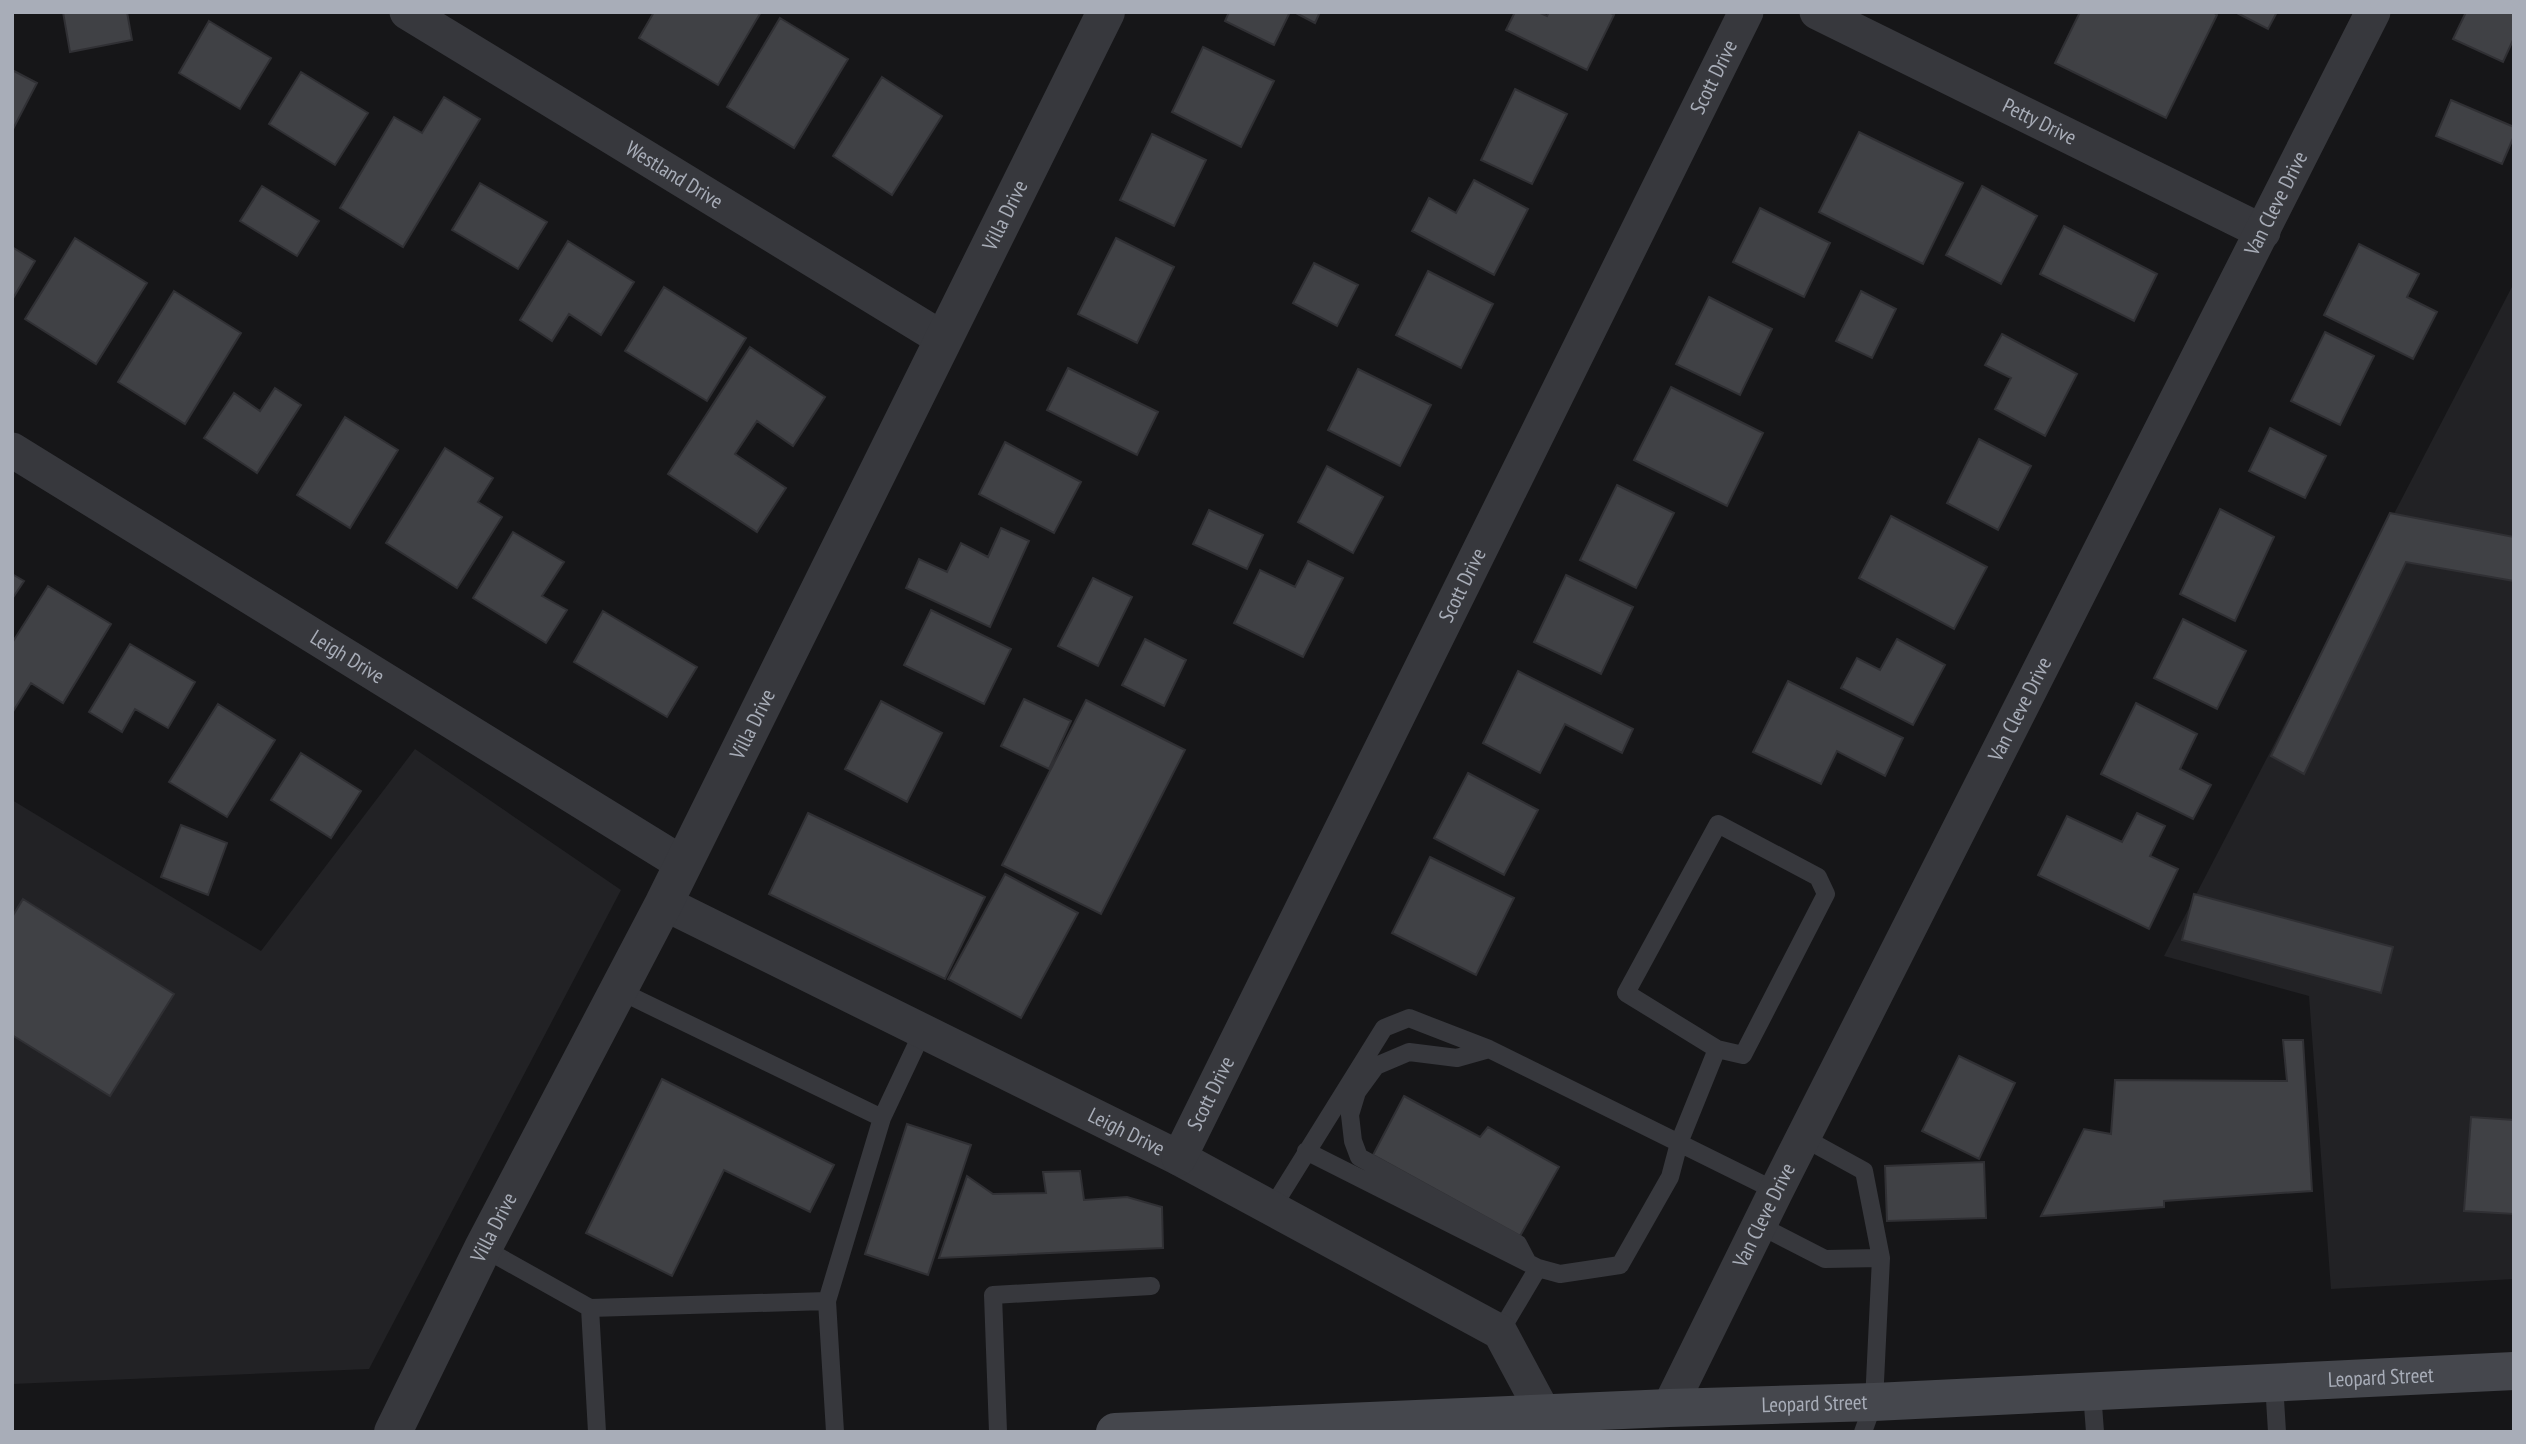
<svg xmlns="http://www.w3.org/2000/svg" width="2526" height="1444" font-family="'PT Sans Narrow',sans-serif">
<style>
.built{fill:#222225}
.building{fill:#404145;stroke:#303034;stroke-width:2}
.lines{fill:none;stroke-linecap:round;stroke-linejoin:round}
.service{stroke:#37383d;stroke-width:18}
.minor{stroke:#37383d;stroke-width:35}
.tertiary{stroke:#37383d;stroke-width:38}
.secondary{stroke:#45474d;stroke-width:38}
.labels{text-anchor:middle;stroke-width:6;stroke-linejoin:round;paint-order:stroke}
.street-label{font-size:21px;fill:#a8adb8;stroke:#111113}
</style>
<rect width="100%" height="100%" fill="#161618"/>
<!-- built -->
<path class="built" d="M2514,283V1279L2331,1289L2309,996L2164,956Z
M415,749L621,890L369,1369L12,1384V800L261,951Z"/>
<!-- building -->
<path class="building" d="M63,12H127L132,40L70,52Z
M654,12H761L718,85L639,38Z
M1229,12H1290L1274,45L1225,21Z
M1294,12H1320L1315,23Z
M1515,12H1538L1547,16L1549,12H1609L1614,15L1587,70L1506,30Z
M2080,12H2213L2217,15L2166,118L2055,63Z
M2235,12H2277L2268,29Z
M2466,12H2514V38L2503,62L2453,39Z
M780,18L848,59L794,148L727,107Z
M209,21L271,58L240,109L179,73Z
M1203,47L1274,81L1241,147L1172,112Z
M12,70L37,83L12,131Z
M301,72L368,113L335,165L269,124Z
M882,77L942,116L892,195L833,156Z
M1515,89L1567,114L1532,184L1481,160Z
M444,97L480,119L403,247L340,208L394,117L422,133Z
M2451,100L2514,127V136L2502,164L2436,136Z
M1859,132L1963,183L1923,264L1819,212Z
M1152,134L1206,160L1174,226L1120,200Z
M1474,180L1528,209L1494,275L1412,231L1429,198L1456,213Z
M480,183L547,222L518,269L452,230Z
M262,186L319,221L297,256L240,221Z
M1982,186L2037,216L2001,284L1946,255Z
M1760,208L1830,243L1804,297L1733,262Z
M2064,226L2157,274L2134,321L2040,274Z
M75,238L147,283L96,364L25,319Z
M1116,238L1174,267L1137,343L1078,314Z
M568,241L634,282L601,335L569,314L552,341L520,320Z
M2359,244L2419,274L2407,297L2437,312L2413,359L2324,315Z
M12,247L35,261L12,300Z
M1314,263L1358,285L1337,326L1293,303Z
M1428,271L1493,304L1461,368L1396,335Z
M664,287L746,338L707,401L625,351Z
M174,291L241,333L185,424L118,382Z
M1861,291L1896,309L1872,358L1836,341Z
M1709,297L1772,329L1740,395L1676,364Z
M2325,332L2374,356L2340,425L2291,401Z
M2002,334L2077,374L2045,436L1995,409L2011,378L1985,365Z
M750,347L825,397L793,446L757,421L735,454L786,488L757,532L668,474Z
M1068,368L1158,412L1137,455L1047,410Z
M1358,369L1431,405L1400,466L1328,430Z
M1671,387L1763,433L1727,506L1634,460Z
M275,388L301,405L257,473L204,438L234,393L260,411Z
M345,417L398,450L350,528L297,495Z
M2270,428L2326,456L2305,498L2249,471Z
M1979,439L2031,466L1998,530L1947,503Z
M1005,442L1081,482L1054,533L979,494Z
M445,448L493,478L478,502L502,517L457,588L386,543Z
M1327,466L1383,497L1353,553L1298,522Z
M1617,485L1674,513L1636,588L1580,560Z
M2220,509L2274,537L2235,621L2180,594Z
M1209,510L1263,535L1247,569L1193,544Z
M2390,513L2514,537V581L2406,562L2304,774L2271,756Z
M1891,516L1987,567L1954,629L1859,578Z
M1001,528L1029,541L990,627L906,588L919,559L947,572L961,543L988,557Z
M513,532L564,562L542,596L567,610L546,643L473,598Z
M1308,561L1343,578L1303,657L1234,623L1260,570L1295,587Z
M12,574L24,581L12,599Z
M1566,575L1633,607L1601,674L1534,642Z
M1093,578L1132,597L1098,666L1058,646Z
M48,586L111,624L63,703L31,683L12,713V643Z
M931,610L1011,649L984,704L904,665Z
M603,611L697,667L667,717L574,662Z
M2183,619L2246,651L2217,709L2154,678Z
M1145,639L1186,660L1164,706L1122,685Z
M1897,639L1945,665L1913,725L1841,688L1857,658L1880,670Z
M130,644L195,682L168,728L135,709L122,732L89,712Z
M1518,671L1633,729L1622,753L1565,724L1540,773L1483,743Z
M1788,681L1903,738L1885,776L1837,751L1821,784L1753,752Z
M1024,699L1071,721L1049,769L1001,746Z
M1086,700L1185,750L1101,914L1002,865Z
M881,701L942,733L907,802L845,769Z
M2136,703L2197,734L2180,769L2211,785L2193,819L2101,774Z
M218,704L275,740L227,817L169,782Z
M301,753L361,791L331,838L271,800Z
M1468,773L1538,810L1504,875L1434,838Z
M808,813L985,897L945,979L769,894Z
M2137,813L2165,826L2150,856L2178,869L2149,929L2038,875L2067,816L2122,842Z
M181,825L227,843L208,895L161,877Z
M1430,857L1514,898L1476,975L1392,933Z
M1005,874L1078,913L1021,1018L948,979Z
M2194,894L2393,947L2381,993L2182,940Z
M23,899L174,994L110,1096L12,1035V917Z
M2283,1040H2303L2312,1191L2164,1201V1207L2041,1216L2084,1129L2111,1134L2115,1080L2287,1081Z
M1959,1056L2015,1083L1979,1159L1922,1131Z
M662,1079L834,1165L810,1212L724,1170L672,1276L586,1233Z
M1404,1096L1480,1137L1488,1127L1559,1167L1520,1236L1373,1155Z
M2471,1117L2514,1120V1214L2464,1211Z
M907,1124L971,1145L928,1275L865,1254Z
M1984,1162L1986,1218L1887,1221L1885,1166Z
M1080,1171L1084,1200L1127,1197L1162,1207L1163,1248L939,1258L967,1176L993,1194L1046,1193L1043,1172Z"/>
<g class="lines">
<!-- service -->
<path class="service" d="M618,990L882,1118
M1489,1049L1457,1058L1409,1052L1376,1066L1357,1092L1350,1115L1353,1141L1359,1157L1518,1244L1528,1263
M1804,1138L1864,1171L1881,1258
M1306,1151L1538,1268L1560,1274L1620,1265L1670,1177L1679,1143L1717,1049L1743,1055L1826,894L1818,877L1718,824L1626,993L1717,1049
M1272,1208L1384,1028L1409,1018L1489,1049L1776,1191
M1759,1225L1825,1259L1881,1258L1874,1402L1863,1432
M483,1248L590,1308
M827,1301L882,1118L923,1031
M1500,1332L1538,1268
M2274,1383L2277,1432
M2092,1392L2095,1432
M597,1432L590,1308L827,1301L835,1432
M998,1432L993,1295L1151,1286"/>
<!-- minor -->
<g class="minor">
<path id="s1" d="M407,12L943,339"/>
<path id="s2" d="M1817,12L2263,232"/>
<path id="s3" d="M12,450L683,864"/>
<path id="s4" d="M664,903L1179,1158L1500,1332L1544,1414"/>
<path id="s5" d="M1179,1158L1746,12"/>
<path id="s6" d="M1669,1408L1776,1191L2373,12"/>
</g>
<!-- tertiary -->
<path class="tertiary" id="s7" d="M393,1432L483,1248L664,903L1106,12"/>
<!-- secondary -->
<path class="secondary" id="s8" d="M1115,1432L1669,1408L1874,1402L2514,1371"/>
</g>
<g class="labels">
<!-- street labels -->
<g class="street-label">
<text dy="7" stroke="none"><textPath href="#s5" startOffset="1206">Scott Drive</textPath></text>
<text dy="7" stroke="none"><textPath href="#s2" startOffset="248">Petty Drive</textPath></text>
<text dy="7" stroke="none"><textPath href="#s1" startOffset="313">Westland Drive</textPath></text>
<text dy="7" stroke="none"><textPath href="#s6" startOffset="1349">Van Cleve Drive</textPath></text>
<text dy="7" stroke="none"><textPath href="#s7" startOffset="1362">Villa Drive</textPath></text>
<text dy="7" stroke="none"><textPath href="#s5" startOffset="639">Scott Drive</textPath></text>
<text dy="7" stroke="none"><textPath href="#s3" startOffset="394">Leigh Drive</textPath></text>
<text dy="7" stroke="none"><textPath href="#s6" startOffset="782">Van Cleve Drive</textPath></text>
<text dy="7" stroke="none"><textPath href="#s7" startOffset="794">Villa Drive</textPath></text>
<text dy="7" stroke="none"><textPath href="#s5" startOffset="72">Scott Drive</textPath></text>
<text dy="7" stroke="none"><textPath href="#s4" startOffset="516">Leigh Drive</textPath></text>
<text dy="7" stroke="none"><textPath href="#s6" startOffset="215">Van Cleve Drive</textPath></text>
<text dy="7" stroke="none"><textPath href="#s7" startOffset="228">Villa Drive</textPath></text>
<text dy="7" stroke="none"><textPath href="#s8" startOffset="1267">Leopard Street</textPath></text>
<text dy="7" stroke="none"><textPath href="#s8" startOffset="700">Leopard Street</textPath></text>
</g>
</g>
<!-- border -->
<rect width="2526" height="1444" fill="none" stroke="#a8adb8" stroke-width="28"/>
</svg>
